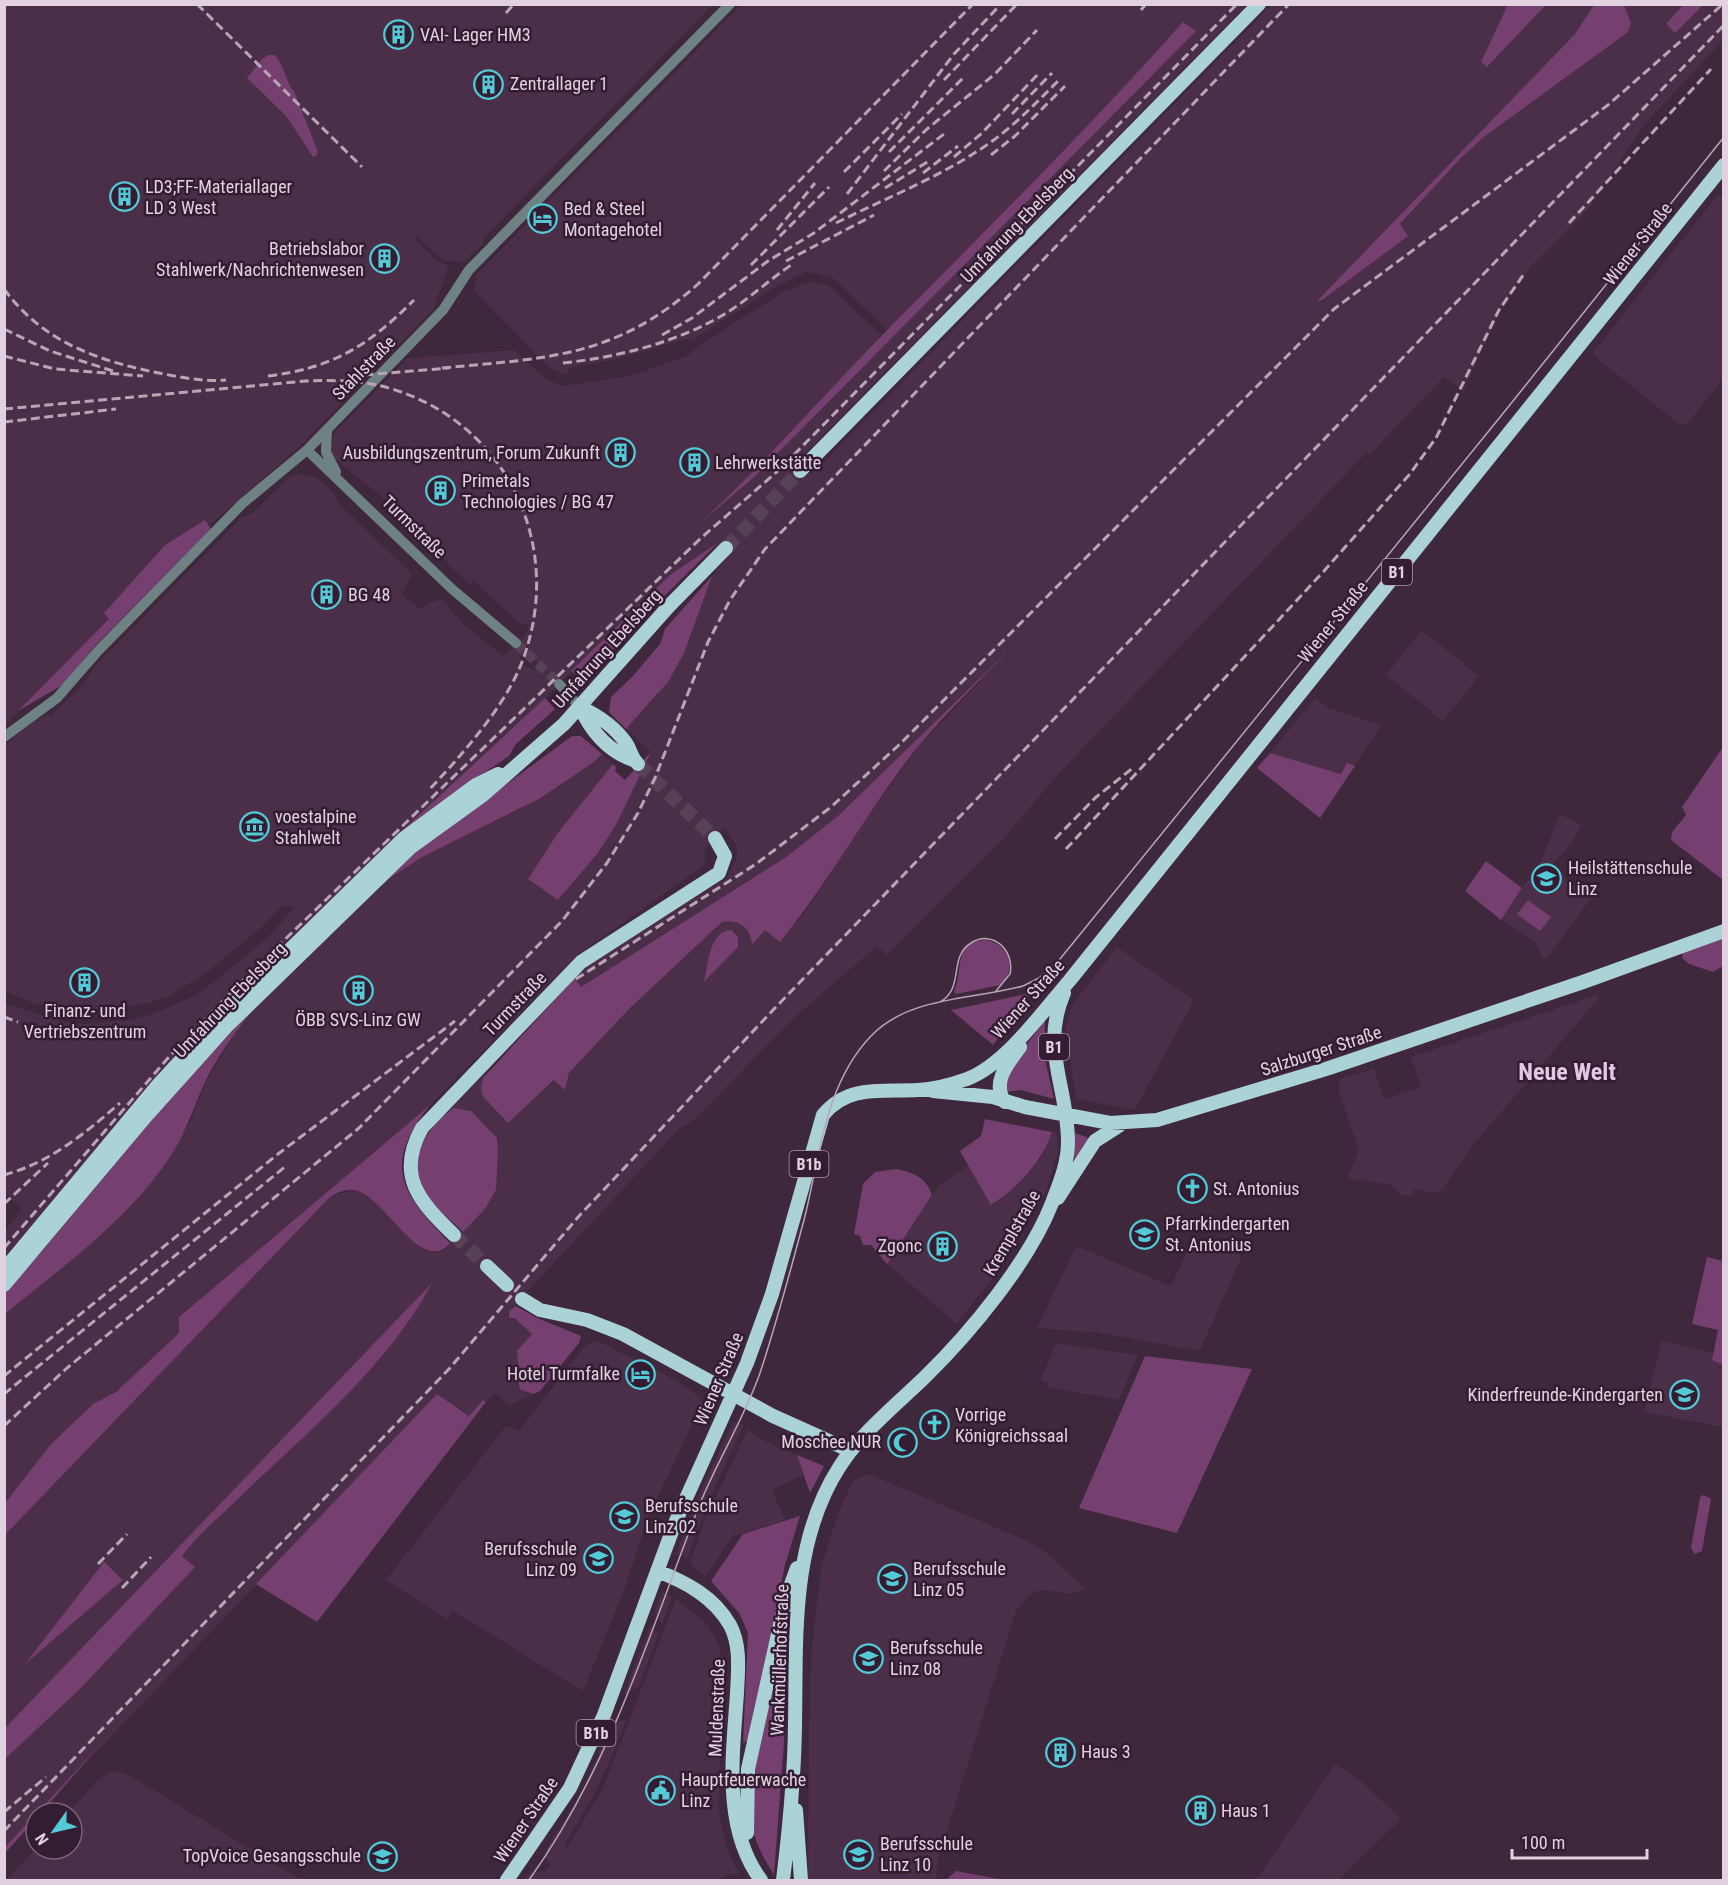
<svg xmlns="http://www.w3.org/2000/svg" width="1728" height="1885" font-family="'Roboto Condensed',sans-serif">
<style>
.built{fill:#4b2e48;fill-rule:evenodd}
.green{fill:#753f70}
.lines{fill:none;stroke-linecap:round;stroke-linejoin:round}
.minor-tunnel{stroke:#574154;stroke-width:10;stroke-dasharray:10 5;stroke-linecap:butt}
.major-tunnel{stroke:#574154;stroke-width:14;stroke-dasharray:14 7;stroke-linecap:butt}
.minor{stroke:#6f8283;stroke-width:10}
.major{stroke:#abd3d7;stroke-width:14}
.tram{stroke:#b8a6b5;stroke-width:1.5}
.rail{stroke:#b8a6b5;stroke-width:3;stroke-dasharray:9 4.5;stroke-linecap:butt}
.labels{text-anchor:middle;stroke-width:5;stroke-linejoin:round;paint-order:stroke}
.shield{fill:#341d32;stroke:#ae9cab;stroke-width:1.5}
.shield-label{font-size:16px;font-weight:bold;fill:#e2d2df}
.poi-label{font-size:18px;fill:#e2d2df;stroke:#341d32;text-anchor:start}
.street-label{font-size:18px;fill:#e2d2df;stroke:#341d32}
.district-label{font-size:24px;font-weight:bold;fill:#e6c7e2;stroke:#341d32}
</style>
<rect width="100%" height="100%" fill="#3f273c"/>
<!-- built -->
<path class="built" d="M4,5H713L484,238L483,244L464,262L444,261L416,236L415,239L437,260L449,266L433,310L302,444L173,558L5,725Z
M741,5H1247L794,465L806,476L820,466L1271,5H1508L1481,62L1487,67L1546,5H1594L1575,34L1318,300L1408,236L1400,225L1460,159L1485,136L1627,32L1631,23L1624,5H1683L1666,24L1675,33L1703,5H1723V40L1645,124L1589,208L1532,265L1502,307L1463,391L1444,377L1369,455L1366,453L1060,772L1004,838L887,955L877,946L796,1016L693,1121L680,1128L509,1311L508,1314L532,1334L517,1351V1367L519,1386L527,1393L534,1394L509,1405L495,1393L486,1402L483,1400L469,1416L460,1408L305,1534L5,1847V1759L79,1690L194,1567L182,1556L197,1536L288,1452L381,1358L430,1286L5,1728V1535L331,1196L352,1190L361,1192L379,1205L414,1242L425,1250L436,1253L445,1249L485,1209L496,1190L498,1152L497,1138L470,1111L454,1108L435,1124L489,1070L481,1088L483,1097L508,1123L555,1080L565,1090L569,1073L629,1009L722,922L730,920L743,925L752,938L765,930L780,942L811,904L860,827L917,748L990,671L838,816L786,857L581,987L575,978L600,956L726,879L737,858V847L725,827L705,849L706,861L699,869L576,956L430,1105L180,1316L179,1333L116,1392L93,1404L51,1444L5,1503V1314L110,1227L129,1208L190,1123L205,1083L237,1030L254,1009L378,886L422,857L520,809L557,787L602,754L613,764L557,834L528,879L558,900L598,853L617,822L651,752L626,729L656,697L676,667L712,576L731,553L719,542L670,575L545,698L393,839L5,1262V1231L21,1209L5,1192V1003L58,1021L86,1024L129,1020L153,1014L196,995L219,978L268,937L294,908L283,905L261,928L206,973L169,996L149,1003L104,1012H81L33,1003L5,991V745L23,728L48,714L51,716L82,685L96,665L242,517L254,512L287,479L300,473L317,478L334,493L339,504L412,574L402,595L421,609L433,601L443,600L462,623L503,656L526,634L529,625L520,624L474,581L470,585L449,565L436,547L382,497L333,457L331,445L335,432L408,358L514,350L547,380L563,386L629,376L687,356L697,347L783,292L814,281L829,286L882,336L887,330L832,277L806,272L772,289L691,341L687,339L612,360L569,368L568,374H564L551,369L474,291L476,275ZM521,655L528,657L548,670L540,671L518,665ZM718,936L739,942L738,947L705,981ZM104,1563L123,1580L27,1662V1661Z
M1718,194L1724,199L1723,379L1688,423L1680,425L1592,354Z
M1422,630L1479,676L1443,721L1386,675Z
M1315,698L1329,708L1381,725L1355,766L1347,763L1342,774L1270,753Z
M1560,814L1581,825L1572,843L1550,868L1592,897L1547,958L1543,959L1535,942L1501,920L1541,861Z
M1117,947L1194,1000L1135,1110L1076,1099L1065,1028L1073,1004Z
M1597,995L1599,998L1473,1145L1442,1190L1435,1193L1414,1189L1412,1196L1401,1195L1391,1185L1347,1178L1359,1151L1338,1089L1340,1079L1374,1069L1384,1099L1421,1087L1411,1057Z
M1052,1132L1057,1133L1058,1152L1046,1192L1000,1268L957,1324L887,1264L940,1184L969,1166L992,1205L1031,1171L1040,1159Z
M1194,1236L1242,1256L1200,1351L1100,1333L1037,1328L1076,1246L1171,1286Z
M596,1340L673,1379L690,1389L703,1402L650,1513L624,1590L583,1691L453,1611L447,1619L386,1580L505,1427L509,1426L519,1431L584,1347Z
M1662,1341L1714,1353L1712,1360L1723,1365V1427L1644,1412Z
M1056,1343L1138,1355L1119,1400L1048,1387L1049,1383L1041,1380Z
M733,1422L744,1425L718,1480L687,1558L676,1554L695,1502Z
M748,1429L764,1441L797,1455L803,1475L772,1490L785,1520L733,1536L705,1577L690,1564L706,1517Z
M869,1474L1028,1541L1047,1553L1085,1589L1070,1594L1045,1590L1033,1592L1016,1611L939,1856L936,1880H809L808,1877L809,1723L811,1658L821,1567L838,1514L853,1481Z
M662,1592L672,1597L662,1625L655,1612Z
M676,1599L707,1624L719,1645L721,1660L719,1812L726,1846L739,1875L729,1874L717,1880H523L527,1875L546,1870L550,1865L545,1857L547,1848L581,1793L611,1727L618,1721L627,1720L598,1787L564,1846L567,1848L603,1788Z
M651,1625L658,1635L639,1687L623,1695Z
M1335,1764L1362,1782L1401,1819L1338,1880H1256Z
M113,1770L129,1775L301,1880H6L36,1849H72V1813H68L99,1779Z"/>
<!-- green -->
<path class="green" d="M1508,4L1546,5L1487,67L1481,62Z
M1594,5H1624L1631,23L1628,32L1485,136L1460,159L1400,224L1408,236L1322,300L1317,301L1575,34Z
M1683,5H1703L1675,33L1666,24Z
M1183,22L1196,31L753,478L700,523C767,461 826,392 890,327C989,227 1089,128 1183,22Z
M268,55H274C286,66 284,80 294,91L318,152L316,156L313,157L287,117L247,78L262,59Z
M205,520L211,529L94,647L64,684L18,711L109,619L104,613L165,545Z
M719,542L636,624L592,674L577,676L571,671L670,575Z
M712,576L684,653L668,682L626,729L609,712L611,697L633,676L660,644L665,629Z
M1007,652C977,684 944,715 916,749C867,811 830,881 780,942L765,930L752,945C751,927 738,919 722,922L629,1009L569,1073L565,1090L554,1080L508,1123L483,1097L481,1088L483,1078L575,978L581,987L786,857L838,816Z
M545,698L555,709L516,744L509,756L448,797L393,839Z
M572,736H581L602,754L594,762L539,799L422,857L378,886L403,860Z
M1723,747V880L1671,840L1672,832L1686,815L1682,807Z
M651,752L617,823L598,853L558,900L528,879L557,834L613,764L616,767L615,771L625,780Z
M1270,753L1341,774L1347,763L1355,766L1320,818L1257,768Z
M1486,861L1522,888L1501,920L1465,891Z
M1528,900L1551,917L1540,931L1517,914Z
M731,930L738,937V947L704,982C708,965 709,931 731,930Z
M1723,936V966L1713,972L1689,964L1682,958L1683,951Z
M987,940C1009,945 1017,969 1001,985L956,994L954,992C964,971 952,940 987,940Z
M1032,992L993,1045L951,1010L1022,995Z
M254,1009C235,1032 218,1056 205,1082C194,1106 187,1130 173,1152C131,1219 64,1265 5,1314L4,1293L43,1250L185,1080Z
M1045,1020L1044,1055L1054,1099L1021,1090L1006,1092C1005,1065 1031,1041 1045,1020Z
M430,1105C381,1166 402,1194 450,1243C421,1278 384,1193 353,1190C346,1189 338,1193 331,1196L5,1535V1503L51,1444L93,1404L116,1392L179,1333V1317Z
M454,1108L471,1111L497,1138L498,1152L496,1190L485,1209L463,1232C451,1220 436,1209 427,1195C404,1163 426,1127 454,1108Z
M985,1119L1052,1132C1041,1164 1019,1186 991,1205L960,1151L981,1136Z
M1075,1133L1089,1138L1074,1162Z
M896,1169C914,1173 926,1177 932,1195L887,1264L871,1245H863L860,1236L854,1234L863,1184L875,1172Z
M1707,1257L1723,1261V1365L1712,1360L1718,1330L1692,1324Z
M432,1283C388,1366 310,1430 243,1494C222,1515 199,1533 182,1556L195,1567L79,1690L5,1759V1728Z
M516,1306L535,1317L581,1336L579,1343L540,1391L534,1394L521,1390L519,1386L517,1351L532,1334L514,1318H509V1311Z
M1145,1356L1252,1369L1177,1533L1079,1508Z
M437,1394L469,1416L483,1400L486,1402L317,1622L256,1584Z
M797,1455L824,1466L810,1493Z
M1703,1495L1711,1499L1702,1551L1695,1554L1691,1548L1700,1497Z
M800,1516L785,1565L749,1740L743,1743L748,1633L739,1613L711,1581L743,1534Z
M104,1562L123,1580L24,1665Z
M788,1602L784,1743L774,1875C756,1846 750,1829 748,1795Z
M100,1745L41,1813H37Z
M36,1814V1819L5,1853V1847Z
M956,1871L1004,1880H946Z"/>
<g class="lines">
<!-- minor-tunnel -->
<path class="minor-tunnel" d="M516,643L559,684"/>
<!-- major-tunnel -->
<path class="major-tunnel" d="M726,548L800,471
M638,764L715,838
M454,1235L487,1266"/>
<!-- minor -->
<path class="minor" d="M327,431L326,452L336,472
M307,450L452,589L516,643
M559,684L580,707
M4,737L57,698L98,651L242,504L307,450L443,310L469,270L730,4"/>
<!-- major -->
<path class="major" d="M800,471L1259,4
M580,707C597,715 615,727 626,743C631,750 631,758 638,764
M580,707C591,731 608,751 633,760
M933,1091L993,1097L1025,1107L1110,1123L1157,1120L1326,1069L1583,982L1724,931
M1005,1102C991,1083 1008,1063 1020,1047
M1058,1198L1095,1141L1120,1125
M454,1235C420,1202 395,1176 422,1128L581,962L719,873L725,856L715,838
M487,1266L507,1285
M4,1270L158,1085L218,1020L403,839L476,785L498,774
M4,1285L147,1115L226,1027L411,847L483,795L564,724L669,606L726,548
M522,1299L540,1310L587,1320L623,1334L773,1416L851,1451
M657,1571C686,1582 714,1597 730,1625C741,1645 738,1671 737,1693C733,1754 722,1828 761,1880
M796,1810L801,1880
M747,1833L748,1769L786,1598L797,1568
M507,1880L570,1788L604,1715L675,1523L747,1363L772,1294L823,1115C848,1084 883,1092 918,1090C933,1089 953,1084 967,1079C1006,1064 1043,1011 1070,980L1724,165
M783,1880C788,1840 792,1799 794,1758C799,1661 784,1552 840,1466C862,1432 896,1405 925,1377C970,1333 1029,1262 1052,1203C1059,1184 1068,1164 1068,1142C1068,1087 1040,1048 1064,993"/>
<!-- tram -->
<path class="tram" d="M940,1002C965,988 948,957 971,943C993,929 1015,951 1010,974L996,991
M529,1880C610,1767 649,1635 699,1506C717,1461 744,1419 760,1373C777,1322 791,1269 805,1216C820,1155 825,1084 871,1036C909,996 973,1000 1023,986L1039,978L1060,959L1505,411L1724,137"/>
<!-- rail -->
<path class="rail" d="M197,4L362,167
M1141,10L1146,4
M506,13L514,4
M944,80L1017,4
M1012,114L1052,73
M889,152L965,76
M991,155L1015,136L1065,86
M954,157L982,133L1040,72
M884,171L927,129L995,74L1037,30
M844,172L902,114
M923,173L958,146
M885,188L929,161
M847,194L954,54L1001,4
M836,223C888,197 943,176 991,142C1016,124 1037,102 1059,80
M1569,223L1711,69
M777,230L815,183
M786,261L874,215
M751,265L829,187
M4,289C41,339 90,358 149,371C174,376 200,382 226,380
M4,329L50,351L113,371
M662,335L692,318L768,261L814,233L944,134
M4,356L55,369L143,376
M563,363C618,357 675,343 723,315C748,300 770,279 794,263
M442,368C547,358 615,358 698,284L973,4
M268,376C333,368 368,346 414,300
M351,376L449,368
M4,409L306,381C335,380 364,380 392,389C511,425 567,553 520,667C502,710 460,757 428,791
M4,422L116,409
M1055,839L1095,798L1134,767
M1066,849L1324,571L1409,475L1436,438L1499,310L1524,274
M576,979L756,864L831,807L900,744L1334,309L1608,105L1723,4
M4,1017L18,1022
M4,1175C51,1162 84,1134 120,1103
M4,1204L48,1163
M4,1248L168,1058L246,977L701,538L780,469L1237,4
M4,1376L278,1154L455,1021
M4,1394L286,1166
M4,1426L67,1368L359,1128L562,921L607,863L638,813L655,778L708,642L730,600L765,549L1289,4
M98,1564L127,1534
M122,1588L151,1557
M4,1812L46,1777
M4,1831L449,1369L579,1216L774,1009L1724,25"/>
</g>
<!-- icons -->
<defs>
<symbol id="building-ring" viewBox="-11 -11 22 22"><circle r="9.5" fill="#341d32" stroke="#52cbd7" stroke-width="1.5"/><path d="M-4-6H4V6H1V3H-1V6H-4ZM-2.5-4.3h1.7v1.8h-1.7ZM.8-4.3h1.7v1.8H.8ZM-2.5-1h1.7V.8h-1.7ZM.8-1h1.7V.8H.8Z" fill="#52cbd7"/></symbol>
<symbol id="hotel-ring" viewBox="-11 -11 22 22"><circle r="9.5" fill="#341d32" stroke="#52cbd7" stroke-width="1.5"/><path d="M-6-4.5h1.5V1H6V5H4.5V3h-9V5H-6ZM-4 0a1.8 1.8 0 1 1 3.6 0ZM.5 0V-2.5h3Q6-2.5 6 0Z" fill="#52cbd7"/></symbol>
<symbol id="museum-ring" viewBox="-11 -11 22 22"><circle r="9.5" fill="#341d32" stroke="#52cbd7" stroke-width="1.5"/><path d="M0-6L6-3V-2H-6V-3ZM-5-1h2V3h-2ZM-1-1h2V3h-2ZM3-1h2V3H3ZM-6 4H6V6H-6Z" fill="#52cbd7"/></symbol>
<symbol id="school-ring" viewBox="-11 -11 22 22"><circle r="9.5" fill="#341d32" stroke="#52cbd7" stroke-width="1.5"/><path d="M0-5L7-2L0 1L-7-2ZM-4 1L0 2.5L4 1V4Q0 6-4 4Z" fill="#52cbd7"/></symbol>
<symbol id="church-ring" viewBox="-11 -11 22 22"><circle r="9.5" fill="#341d32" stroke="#52cbd7" stroke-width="1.5"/><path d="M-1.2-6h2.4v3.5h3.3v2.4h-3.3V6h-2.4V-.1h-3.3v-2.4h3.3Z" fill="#52cbd7"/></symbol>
<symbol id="mosque-ring" viewBox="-11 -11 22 22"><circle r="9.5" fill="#341d32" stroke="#52cbd7" stroke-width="1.5"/><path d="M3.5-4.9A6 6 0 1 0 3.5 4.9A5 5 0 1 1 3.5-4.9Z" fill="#52cbd7"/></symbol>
<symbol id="civic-ring" viewBox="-11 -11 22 22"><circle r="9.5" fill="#341d32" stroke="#52cbd7" stroke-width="1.5"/><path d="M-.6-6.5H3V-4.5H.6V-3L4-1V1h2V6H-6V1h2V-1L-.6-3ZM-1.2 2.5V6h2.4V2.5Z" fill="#52cbd7"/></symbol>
</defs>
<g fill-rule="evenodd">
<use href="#building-ring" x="382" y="18" width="33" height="33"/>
<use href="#building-ring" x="472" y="68" width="33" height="33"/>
<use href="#building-ring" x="108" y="180" width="33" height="33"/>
<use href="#hotel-ring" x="526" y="202" width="33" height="33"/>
<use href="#building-ring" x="368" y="242" width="33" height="33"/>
<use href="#building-ring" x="604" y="436" width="33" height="33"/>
<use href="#building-ring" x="678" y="446" width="33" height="33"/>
<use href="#building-ring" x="424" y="474" width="33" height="33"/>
<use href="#building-ring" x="310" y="578" width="33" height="33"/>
<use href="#museum-ring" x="238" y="810" width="33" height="33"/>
<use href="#school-ring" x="1530" y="862" width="33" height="33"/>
<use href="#building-ring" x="68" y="966" width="33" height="33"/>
<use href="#building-ring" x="342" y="974" width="33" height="33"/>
<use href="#church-ring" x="1176" y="1172" width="33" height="33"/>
<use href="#school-ring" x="1128" y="1218" width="33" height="33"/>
<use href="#building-ring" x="926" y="1230" width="33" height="33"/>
<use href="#hotel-ring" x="624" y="1358" width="33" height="33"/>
<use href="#school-ring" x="1668" y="1378" width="33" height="33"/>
<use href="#church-ring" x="918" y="1408" width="33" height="33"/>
<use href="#mosque-ring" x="886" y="1426" width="33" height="33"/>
<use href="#school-ring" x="608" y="1500" width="33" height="33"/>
<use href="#school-ring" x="582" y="1542" width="33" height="33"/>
<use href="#school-ring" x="876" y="1562" width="33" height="33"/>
<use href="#school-ring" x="852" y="1642" width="33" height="33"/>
<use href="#building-ring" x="1044" y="1736" width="33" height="33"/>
<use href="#civic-ring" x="644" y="1774" width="33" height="33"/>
<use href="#building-ring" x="1184" y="1794" width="33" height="33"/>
<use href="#school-ring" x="842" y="1838" width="33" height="33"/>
<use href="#school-ring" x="366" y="1840" width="33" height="33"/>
</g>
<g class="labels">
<!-- shield labels -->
<g class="shield">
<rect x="1382" y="559" width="30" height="26" rx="4.5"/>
<rect x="1039" y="1034" width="30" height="26" rx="4.5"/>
<rect x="789.5" y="1151" width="39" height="26" rx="4.5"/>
<rect x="576.5" y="1720" width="39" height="26" rx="4.5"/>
</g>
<g class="shield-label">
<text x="1397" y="578">B1</text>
<text x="1054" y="1053">B1</text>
<text x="809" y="1170">B1b</text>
<text x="596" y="1739">B1b</text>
</g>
<!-- poi labels -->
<g class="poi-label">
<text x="420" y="41">VAI- Lager HM3</text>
<text x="510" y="90">Zentrallager 1</text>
<text x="145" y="193">LD3;FF-Materiallager<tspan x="145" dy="21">LD 3 West</tspan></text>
<text x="564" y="215">Bed &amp; Steel<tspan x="564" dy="21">Montagehotel</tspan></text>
<text x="364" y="255" text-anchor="end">Betriebslabor<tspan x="364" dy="21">Stahlwerk/Nachrichtenwesen</tspan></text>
<text x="600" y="459" text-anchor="end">Ausbildungszentrum, Forum Zukunft</text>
<text x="715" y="469">Lehrwerkstätte</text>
<text x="462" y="487">Primetals<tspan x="462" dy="21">Technologies / BG 47</tspan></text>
<text x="348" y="601">BG 48</text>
<text x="275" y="823">voestalpine<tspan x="275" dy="21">Stahlwelt</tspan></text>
<text x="1568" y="874">Heilstättenschule<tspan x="1568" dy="21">Linz</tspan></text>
<text x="85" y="1017" text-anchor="middle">Finanz- und<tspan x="85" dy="21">Vertriebszentrum</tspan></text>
<text x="358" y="1026" text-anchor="middle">ÖBB SVS-Linz GW</text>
<text x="1213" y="1195">St. Antonius</text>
<text x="1165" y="1230">Pfarrkindergarten<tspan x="1165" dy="21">St. Antonius</tspan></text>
<text x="922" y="1252" text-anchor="end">Zgonc</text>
<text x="620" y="1380" text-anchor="end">Hotel Turmfalke</text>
<text x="1663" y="1401" text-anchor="end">Kinderfreunde-Kindergarten</text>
<text x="955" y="1421">Vorrige<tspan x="955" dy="21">Königreichssaal</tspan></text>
<text x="881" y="1448" text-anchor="end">Moschee NUR</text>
<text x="645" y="1512">Berufsschule<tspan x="645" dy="21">Linz 02</tspan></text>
<text x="577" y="1555" text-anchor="end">Berufsschule<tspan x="577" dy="21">Linz 09</tspan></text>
<text x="913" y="1575">Berufsschule<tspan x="913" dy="21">Linz 05</tspan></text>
<text x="890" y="1654">Berufsschule<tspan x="890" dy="21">Linz 08</tspan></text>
<text x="1081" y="1758">Haus 3</text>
<text x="681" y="1786">Hauptfeuerwache<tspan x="681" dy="21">Linz</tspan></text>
<text x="1221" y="1817">Haus 1</text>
<text x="880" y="1850">Berufsschule<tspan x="880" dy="21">Linz 10</tspan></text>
<text x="361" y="1862" text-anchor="end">TopVoice Gesangsschule</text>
</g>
<!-- street labels -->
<g class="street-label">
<text transform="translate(1017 225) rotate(-46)" y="6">Umfahrung Ebelsberg</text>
<text transform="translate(1638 244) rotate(-52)" y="6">Wiener Straße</text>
<text transform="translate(364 368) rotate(-46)" y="6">Stahlstraße</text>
<text transform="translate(414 527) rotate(44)" y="6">Turmstraße</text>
<text transform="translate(1333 622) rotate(-51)" y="6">Wiener Straße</text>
<text transform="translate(607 649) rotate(-48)" y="6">Umfahrung Ebelsberg</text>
<text transform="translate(1028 999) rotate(-48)" y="6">Wiener Straße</text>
<text transform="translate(230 1000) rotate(-46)" y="6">Umfahrung Ebelsberg</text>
<text transform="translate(515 1004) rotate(-46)" y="6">Turmstraße</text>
<text transform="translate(1321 1051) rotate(-18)" y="6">Salzburger Straße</text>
<text transform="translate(1012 1233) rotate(-60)" y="6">Kremplstraße</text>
<text transform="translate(719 1379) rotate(-67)" y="6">Wiener Straße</text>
<text transform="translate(780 1660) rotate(-88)" y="6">Wankmüllerhofstraße</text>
<text transform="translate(717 1708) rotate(-88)" y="6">Muldenstraße</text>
<text transform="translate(526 1820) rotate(-56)" y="6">Wiener Straße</text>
</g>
<!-- district labels -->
<g class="district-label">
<text x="1567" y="1080">Neue Welt</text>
</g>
</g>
<!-- border -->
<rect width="1728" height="1885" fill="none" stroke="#e2d2df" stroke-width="12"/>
<!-- north arrow -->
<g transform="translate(54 1831) rotate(236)"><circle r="28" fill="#341d32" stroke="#7a6577" stroke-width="1.5"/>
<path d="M0-4.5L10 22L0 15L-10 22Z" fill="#52cbd7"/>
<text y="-9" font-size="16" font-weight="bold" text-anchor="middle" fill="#e2d2df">N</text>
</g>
<!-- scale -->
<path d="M1512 1849v9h135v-9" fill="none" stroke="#e2d2df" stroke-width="3"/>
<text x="1521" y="1849" font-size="18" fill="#e2d2df" stroke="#341d32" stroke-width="4.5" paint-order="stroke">100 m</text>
</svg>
